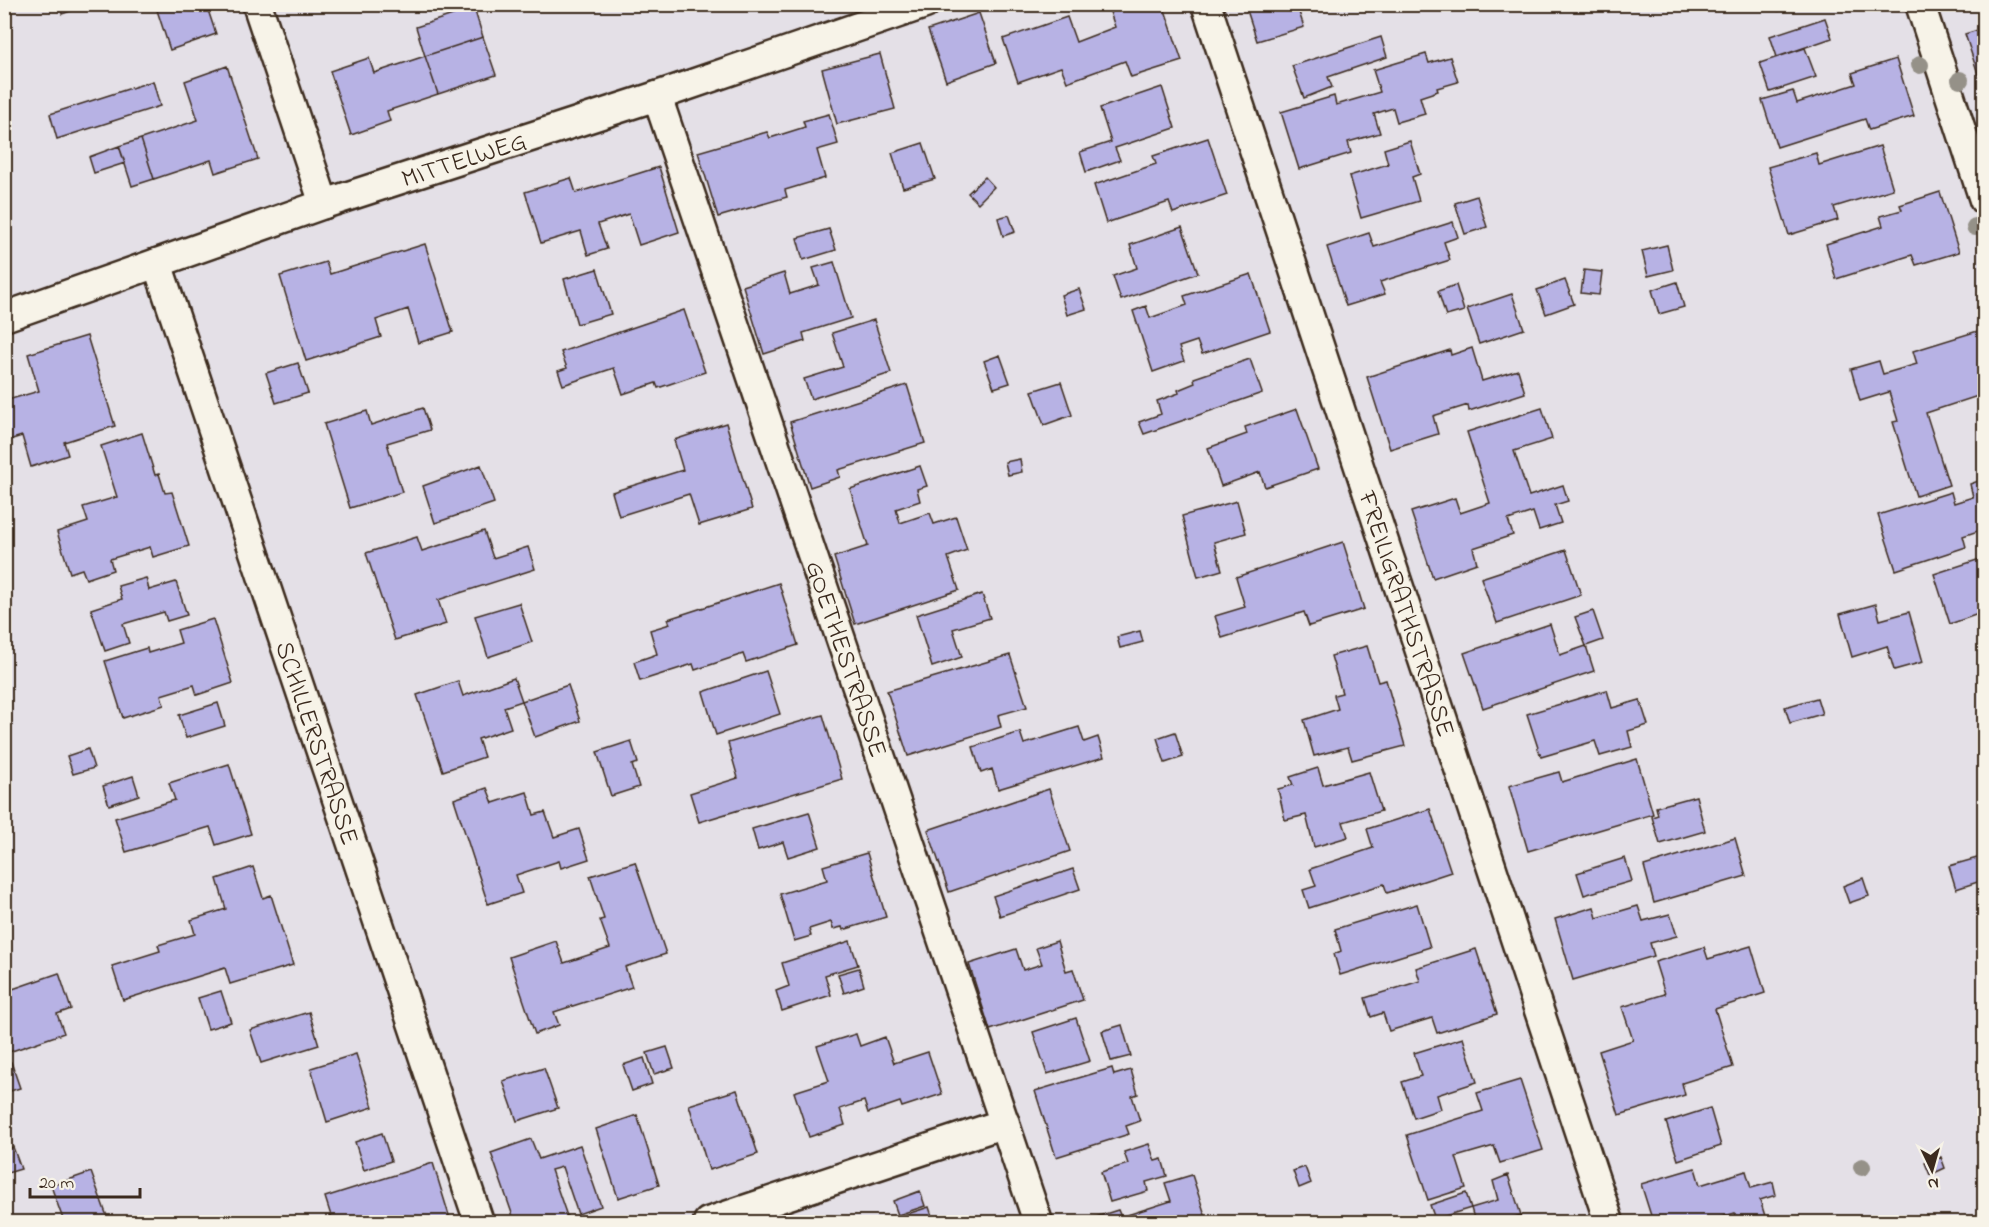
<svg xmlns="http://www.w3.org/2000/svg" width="1989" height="1227" font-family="'Indie Flower',sans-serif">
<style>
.building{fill:#b7b2e4;stroke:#3b2a1e;stroke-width:1.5}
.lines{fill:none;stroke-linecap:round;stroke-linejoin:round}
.minor-casing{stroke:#3b2a1e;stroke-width:33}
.minor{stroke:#f7f3e8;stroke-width:28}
.tree{fill:#959188}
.labels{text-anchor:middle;stroke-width:4.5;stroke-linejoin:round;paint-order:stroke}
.street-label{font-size:26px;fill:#3b2a1e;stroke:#f7f3e8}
</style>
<rect width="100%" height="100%" fill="#e4e0e7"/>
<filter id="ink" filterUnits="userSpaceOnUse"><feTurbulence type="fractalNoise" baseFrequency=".0167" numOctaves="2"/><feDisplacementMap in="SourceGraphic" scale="12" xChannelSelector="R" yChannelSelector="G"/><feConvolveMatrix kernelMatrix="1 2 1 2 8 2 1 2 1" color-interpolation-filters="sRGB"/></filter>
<g filter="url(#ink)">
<!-- building -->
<path class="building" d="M60,4H90L62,14Z
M155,4H206L216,34L170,50Z
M1132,4H1163L1182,61L1131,77L1125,61L1067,82L1061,67L1018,82L1003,39L1067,17L1076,42L1115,27L1110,12Z
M1245,4H1314L1298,9L1304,27L1257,41Z
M1776,4H1800L1778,11Z
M474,8L483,37L425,56L416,27Z
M979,13L996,63L946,81L928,30Z
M1825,18L1832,38L1777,57L1770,36Z
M1984,28V92L1965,34Z
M483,37L496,75L438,94L425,56Z
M1381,37L1387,57L1328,77L1332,87L1304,98L1292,66Z
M1805,48L1816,77L1770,92L1760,63Z
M880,54L895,109L837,124L822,69Z
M1426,54L1429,63L1450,57L1458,82L1437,88L1438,91L1420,97L1425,114L1397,122L1393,108L1374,114L1380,133L1348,142L1351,153L1299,169L1281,112L1334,96L1336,105L1380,92L1373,70Z
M425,56L438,94L387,111L390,121L351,135L330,71L369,58L374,73Z
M1896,59L1914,116L1869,130L1865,119L1777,147L1762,100L1793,91L1797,103L1856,84L1852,73Z
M227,66L258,159L215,173L211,160L154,179L141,139L198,120L185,81Z
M153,81L160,106L57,139L50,114Z
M1162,87L1175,128L1115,148L1120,160L1086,172L1080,152L1111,142L1100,108Z
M829,114L838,144L817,150L825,178L785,190L787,197L718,217L698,152L767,132L770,138L805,127L803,121Z
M1208,138L1227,195L1173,213L1169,202L1106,223L1094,185L1156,164L1153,156Z
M141,139L154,179L132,186L119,146Z
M1410,141L1420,174L1412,177L1419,201L1361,218L1349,176L1388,164L1384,149Z
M923,143L935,179L903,188L892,153Z
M119,146L125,163L94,173L89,157Z
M1880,146L1893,189L1834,207L1838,220L1789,235L1768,167L1816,153L1819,165Z
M659,167L679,232L639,245L629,214L598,224L607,249L588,255L581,231L541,243L525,192L571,178L576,193Z
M985,177L994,187L978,203L968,193Z
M1940,192L1959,252L1916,265L1912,255L1836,279L1826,244L1883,226L1880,216L1902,210L1900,205Z
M1477,196L1487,227L1465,234L1455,203Z
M1009,215L1015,232L1003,236L998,218Z
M1453,222L1458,237L1444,242L1450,260L1380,282L1385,294L1346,306L1327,247L1369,233L1374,247Z
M1182,227L1198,273L1121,300L1113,276L1137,268L1130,245Z
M829,229L836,250L803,260L797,238Z
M425,244L453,332L418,343L408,309L376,320L381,337L306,361L280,276L326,262L330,274Z
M1667,245L1673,270L1648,276L1642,251Z
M834,262L851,318L803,333L805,341L764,354L743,286L784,273L790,294L819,285L813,268Z
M597,269L611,314L577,324L564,279Z
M1584,270L1602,272L1599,295L1581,293Z
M1251,274L1270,331L1202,354L1197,341L1179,347L1184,361L1153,372L1133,311L1146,306L1150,318L1187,305L1184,296Z
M1565,280L1574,304L1546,314L1537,290Z
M1677,282L1684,307L1659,314L1652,290Z
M1456,285L1464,311L1446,316L1438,291Z
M1079,289L1086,309L1067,315L1061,295Z
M1512,294L1524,329L1479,344L1467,309Z
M684,310L705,372L658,388L656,383L623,394L614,368L563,385L558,371L567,368L561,352Z
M874,320L891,373L811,399L804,379L843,367L832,333Z
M1984,329V394L1926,413L1949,485L1916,496L1893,422L1898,421L1889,392L1860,401L1851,369L1879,361L1883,374L1917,364L1913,351Z
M87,336L115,426L64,442L68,455L31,467L22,436L9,440L4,427V401L39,391L28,354Z
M1472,348L1482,381L1518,370L1525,393L1469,411L1468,405L1433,416L1438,434L1390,449L1367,377L1450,350L1451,355Z
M1000,355L1010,383L994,388L984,361Z
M1250,359L1262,393L1144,434L1139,422L1161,414L1157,401L1179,393L1178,390L1195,383L1194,378Z
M298,363L308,393L276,403L266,373Z
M1061,382L1072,415L1044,425L1032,391Z
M907,385L925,443L838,470L840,477L810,487L790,422Z
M423,408L430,430L387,443L402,492L350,508L324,424L367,411L371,425Z
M1542,408L1552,439L1514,451L1529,496L1563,485L1568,501L1555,505L1561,523L1539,530L1533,512L1508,520L1513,535L1473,548L1477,563L1433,578L1411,512L1455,498L1460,513L1490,503L1467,432Z
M1297,409L1318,469L1265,487L1260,472L1221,486L1208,448L1247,434L1245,427Z
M726,423L752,509L699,525L689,494L619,516L612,492L683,470L674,440Z
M142,433L155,475L159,474L165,493L172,492L189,546L153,557L150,547L110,559L113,570L86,579L82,569L70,573L57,532L88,522L83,507L117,497L101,446Z
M1020,459L1022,472L1008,475L1005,462Z
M481,465L494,503L435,523L423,486Z
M920,466L927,486L917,489L920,501L896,509L900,523L930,513L934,524L956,517L967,550L948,557L959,590L855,624L834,557L868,546L850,489Z
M1984,479V529L1963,536L1966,547L1896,570L1878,515L1951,492L1954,503L1973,497L1970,484Z
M1237,501L1246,533L1214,542L1222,570L1198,577L1182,516Z
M484,531L493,558L528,547L535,569L438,600L446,624L395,640L366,553L417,537L422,551Z
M1343,542L1364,609L1309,626L1304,612L1222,638L1215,616L1245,607L1236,577Z
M1566,550L1581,595L1497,623L1481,578Z
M1983,558L1984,612L1950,624L1934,574Z
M146,578L149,590L176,582L187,615L167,621L164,612L123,624L129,643L105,651L91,609L122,599L118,586Z
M779,583L798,645L746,662L743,654L695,670L693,664L640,681L634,662L657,654L650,630L670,624L668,619Z
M982,594L990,618L953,629L962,657L932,667L916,615Z
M519,603L532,642L488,657L475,616Z
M1876,604L1880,620L1909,612L1923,662L1894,670L1887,646L1852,657L1840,614Z
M1593,611L1603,640L1586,646L1575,617Z
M213,619L233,683L197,695L194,685L161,695L164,705L123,718L105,661L147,648L148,653L181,643L177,630Z
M1550,624L1560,655L1586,646L1594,671L1483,708L1464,653Z
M1140,631L1143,642L1120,648L1117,637Z
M1367,646L1378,682L1386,680L1405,746L1352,760L1348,747L1314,756L1304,720L1338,709L1334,695L1342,693L1331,656Z
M1010,655L1027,707L998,715L1001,727L908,756L887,691Z
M766,671L780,714L716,735L703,692Z
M514,678L522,701L504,707L511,728L478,739L484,757L443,771L417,695L458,681L463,696Z
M568,685L580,721L535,737L522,701Z
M1607,690L1612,708L1640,700L1648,725L1628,731L1632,747L1600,756L1595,741L1541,757L1527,714Z
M1817,698L1822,714L1790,723L1785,707Z
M218,703L225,726L186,738L179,715Z
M823,715L842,779L699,822L690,793L738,778L728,743Z
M1079,727L1084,742L1098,737L1104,757L998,789L992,769L981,773L973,747L1020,732L1024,744Z
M1175,732L1183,757L1165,763L1157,738Z
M631,741L638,763L632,765L639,787L611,796L597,752Z
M88,749L94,768L73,774L67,756Z
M1637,759L1653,814L1528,851L1509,786L1559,772L1562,782Z
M229,764L251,834L216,845L210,827L126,852L115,818L175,800L169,783Z
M1318,768L1323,785L1369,772L1381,811L1343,822L1348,837L1314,847L1306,815L1285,820L1278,789L1293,785L1290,777Z
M133,776L139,795L109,805L103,786Z
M487,788L493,803L527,792L534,815L545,812L554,837L579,829L589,859L561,868L559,861L516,875L522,893L488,904L454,799Z
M1049,789L1070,851L949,892L928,830Z
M1696,796L1705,831L1660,844L1652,817L1658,815L1656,807Z
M1430,809L1451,872L1387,893L1384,884L1309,908L1303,890L1316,886L1310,869L1373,848L1367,829Z
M809,812L820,847L788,857L783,842L758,850L752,829Z
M1735,838L1746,876L1654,903L1644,866Z
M867,853L886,917L843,930L842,927L833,929L831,922L809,929L811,936L794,941L780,894L827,880L823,866Z
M1984,856V880L1956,889L1949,866Z
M1625,858L1632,881L1584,895L1577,873Z
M635,862L666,954L625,967L632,987L554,1012L559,1025L535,1034L509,957L556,941L564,963L610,948L600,920L604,919L590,876Z
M253,867L263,898L271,895L293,965L230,984L225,968L123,1000L112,966L160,951L158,945L195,934L191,920L226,909L217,879Z
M1073,869L1080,889L1000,916L993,896Z
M1863,878L1869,896L1849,903L1843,886Z
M1417,904L1430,947L1340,975L1334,954L1341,951L1335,929Z
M1638,906L1643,921L1670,914L1677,936L1650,943L1654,956L1573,980L1555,919L1594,907L1597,918Z
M850,941L858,965L825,975L831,995L782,1011L776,991L789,986L782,963Z
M1057,941L1066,971L1073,969L1083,1000L990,1030L969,964L1016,949L1023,970L1042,964L1036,948Z
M1751,946L1765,993L1715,1009L1733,1067L1682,1083L1685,1095L1619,1115L1599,1051L1633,1040L1622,1007L1665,994L1655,962L1704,947L1708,959Z
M1476,949L1497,1014L1437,1033L1432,1018L1389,1031L1383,1013L1371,1017L1365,998L1420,981L1416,968Z
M859,968L864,986L844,993L838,974Z
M59,973L71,1009L57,1014L64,1033L9,1052L4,1039V1010L9,1008L4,992Z
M221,991L231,1022L208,1029L198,998Z
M309,1012L319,1045L261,1063L250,1030Z
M1076,1018L1090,1061L1047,1074L1033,1032Z
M1122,1025L1131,1056L1111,1061L1102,1031Z
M856,1034L860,1046L885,1037L894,1063L928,1052L942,1094L902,1107L900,1102L868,1113L864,1101L840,1109L845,1125L809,1137L794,1092L829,1081L817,1046Z
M1463,1038L1477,1082L1437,1095L1441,1109L1414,1118L1402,1082L1421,1076L1414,1053Z
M667,1047L674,1068L654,1074L647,1053Z
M356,1054L373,1107L327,1122L311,1068Z
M644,1058L652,1084L632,1091L623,1065Z
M11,1062L20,1088L4,1093V1065Z
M544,1068L558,1108L517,1121L503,1081Z
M1112,1068L1114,1075L1131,1070L1138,1094L1132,1096L1140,1121L1126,1126L1129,1134L1056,1157L1035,1091Z
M1520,1080L1543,1150L1500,1163L1494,1146L1456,1157L1466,1188L1428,1200L1407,1135L1483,1111L1477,1093Z
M737,1090L758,1154L709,1170L689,1105Z
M1710,1108L1721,1146L1678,1160L1666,1122Z
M637,1115L659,1185L618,1198L596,1129Z
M382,1133L391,1161L364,1170L355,1142Z
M531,1139L539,1159L580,1145L601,1206L578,1214L562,1167L551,1170L568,1219L558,1222H515L491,1153Z
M1149,1144L1155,1161L1162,1159L1167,1176L1146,1182L1148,1191L1110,1202L1101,1172L1128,1164L1124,1152Z
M13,1147L21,1169L4,1174V1150Z
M1941,1157L1945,1168L1930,1175L1925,1163Z
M433,1163L451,1222H374L372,1217L354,1222H333L325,1197Z
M1305,1167L1311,1183L1299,1188L1293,1171Z
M1695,1168L1700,1185L1746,1171L1751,1188L1773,1182L1776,1195L1760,1200L1765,1216L1743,1222H1738L1735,1213L1718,1218L1719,1222H1653L1641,1184Z
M91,1172L109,1222H64L51,1186Z
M1192,1175L1207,1221L1202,1222H1080L1118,1210L1121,1217L1171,1201L1165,1183Z
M1508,1175L1521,1215L1498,1222H1475L1471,1208L1498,1200L1493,1181Z
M920,1191L925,1206L898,1215L893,1201Z
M1466,1193L1471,1208L1435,1219L1430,1205Z
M929,1207L934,1222H883Z"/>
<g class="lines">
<defs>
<g id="minor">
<path d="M257,4L324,204"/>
<path id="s1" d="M1206,4L1609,1222"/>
<path d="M1920,4L1984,200"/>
<path id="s2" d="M657,96L1038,1222"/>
<path id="s3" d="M157,263L479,1222"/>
<path id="s4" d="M4,317L324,204L657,96L925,4"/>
<path d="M708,1222L1005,1123"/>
</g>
</defs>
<!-- minor casing -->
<use href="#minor" class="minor-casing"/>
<!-- minor -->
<use href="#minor" class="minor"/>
</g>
<!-- trees -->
<g class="tree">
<circle cx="1920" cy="65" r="9"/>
<circle cx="1960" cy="80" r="9"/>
<circle cx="1975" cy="227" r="9"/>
<circle cx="1862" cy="1167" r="9"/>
</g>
</g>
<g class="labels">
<!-- street labels -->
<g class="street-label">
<text dy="9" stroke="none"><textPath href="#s4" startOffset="486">MITTELWEG</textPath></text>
<text dy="9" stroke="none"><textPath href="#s1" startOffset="642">FREILIGRATHSTRASSE</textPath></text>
<text dy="9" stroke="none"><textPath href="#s2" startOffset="594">GOETHESTRASSE</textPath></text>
<text dy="9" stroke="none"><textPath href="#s3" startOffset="506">SCHILLERSTRASSE</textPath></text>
</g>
</g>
<!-- margin -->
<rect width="1989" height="1227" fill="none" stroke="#f7f3e8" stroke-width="24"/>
<rect x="12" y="12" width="1965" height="1203" fill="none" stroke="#3b2a1e" stroke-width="2" filter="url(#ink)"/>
<!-- north arrow -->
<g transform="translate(1932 1170) rotate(175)" stroke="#f7f3e8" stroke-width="4.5" paint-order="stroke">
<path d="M0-4.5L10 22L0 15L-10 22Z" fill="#3b2a1e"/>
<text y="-9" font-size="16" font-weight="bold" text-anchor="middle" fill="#3b2a1e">N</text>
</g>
<!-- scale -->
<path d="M30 1188v9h110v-9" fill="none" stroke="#3b2a1e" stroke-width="3"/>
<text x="39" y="1188" font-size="18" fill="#3b2a1e" stroke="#f7f3e8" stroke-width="4.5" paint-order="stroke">20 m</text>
</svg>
